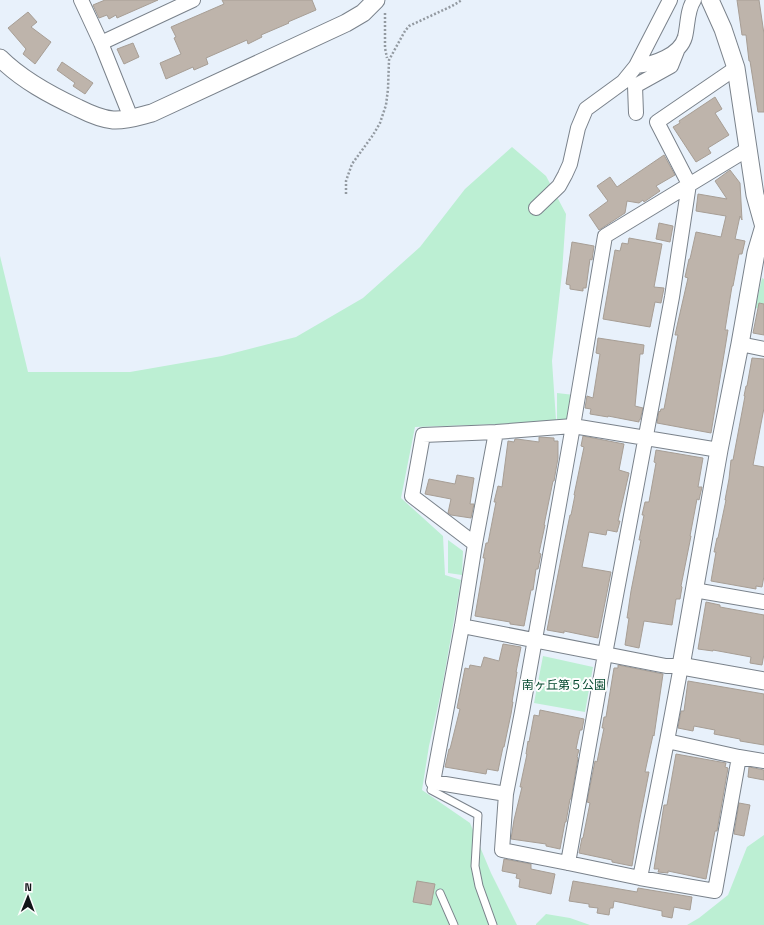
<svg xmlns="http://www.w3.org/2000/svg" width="764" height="925" font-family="'Space Grotesk','Noto Sans JP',sans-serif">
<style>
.green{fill:#bcefd3}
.building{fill:#beb4ab;stroke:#a79e95}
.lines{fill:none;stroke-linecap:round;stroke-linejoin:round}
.service-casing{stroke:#7a828b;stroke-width:9}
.minor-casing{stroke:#7a828b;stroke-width:16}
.tertiary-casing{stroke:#7a828b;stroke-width:19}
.path{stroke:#939aa1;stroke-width:2.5;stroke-dasharray:2 2;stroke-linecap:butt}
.service{stroke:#fff;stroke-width:7}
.minor{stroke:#fff;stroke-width:14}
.tertiary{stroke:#fff;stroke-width:17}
.labels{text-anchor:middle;stroke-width:4;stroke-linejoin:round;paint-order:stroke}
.park-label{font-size:12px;fill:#05492f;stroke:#fdfdfd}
</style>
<rect width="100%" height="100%" fill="#e8f1fb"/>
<!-- green -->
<path class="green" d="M512,147L546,176L566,214L562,273L552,361L556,420L501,424L415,427L401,498L443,536L445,575L461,580L442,688L429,746L422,790L470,823L491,873L517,925H0V256L28,372H130L222,356L296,337L363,298L420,247L465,189Z
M762,278L764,279V309L755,308Z
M557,393L574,395L569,420H557Z
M448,540L463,551L462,575L448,573Z
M543,656L593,667L585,712L534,703Z
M764,835V925H687L699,918L728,895L747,847Z
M546,914L570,918L590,925H536V924Z"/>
<!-- building -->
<path class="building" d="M105,0H158L117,18L116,15L109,19L107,15L99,18L93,5Z
M222,0H312L316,10L288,22L289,23L261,35L262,37L248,44L247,40L206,58L208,64L194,70L193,67L166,79L160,63L181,54L174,38L176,37L171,27L224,4Z
M737,0H759L764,34V112H758L750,61H749L746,35H742Z
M28,12L37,22L31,27L51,42L35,64L23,54L26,49L8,28Z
M133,43L139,57L124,64L117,49Z
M62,62L93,83L85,94L73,86L75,83L57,70Z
M715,97L722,109L715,113L729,135L708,148L711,153L696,162L673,127L680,123L679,121Z
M664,155L675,175L656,186L660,191L644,202L643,200L639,203L627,201L625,213L599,230L589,215L608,201L597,186L610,177L617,187Z
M730,170L740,183L742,220L740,216L735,239L745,241L742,254H739L733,286H732L725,330H728L711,433L657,423L659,411L660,412L661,409H664L678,335H675L688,278L685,277L689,259H690L696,232L721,237L726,216L696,211L698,194L727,199L715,181Z
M659,223L673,226L670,242L656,239Z
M629,238L662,244L654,287L664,288L661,303L655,302L650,327L603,319L615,250L620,251L622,243L628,244Z
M572,242L594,246L592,260L590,259L586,288H583V291L570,289V285L566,284Z
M759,303L764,304V335L753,333Z
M598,338L644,345L643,354H640L635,406L643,408L640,420H639V422L608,416V417L590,414L591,409L585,408L587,396L593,398L600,354L596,353Z
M752,358L764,359V408L753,465L764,467V576L762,587L756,586V589L711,581L716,552H714L717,538H718L726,500H725L729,479L731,460H733L745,396H744L746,386H747Z
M583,436L624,444L619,470L629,473L618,521H620L617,532L607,530L606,535L589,532L582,567L611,572L598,638L564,631V633L547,630L564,544L570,515H571L575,495H574L584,447L581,446Z
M539,437L554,438V441H558V458L554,481H553L544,525H545L539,553L541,554L538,569H536L533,590H531L524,626L510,624V622L475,616L485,558H483L486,543H488L496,502H494L498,486L502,487L508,441L514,442L515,439H517L539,442Z
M656,450L703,458L698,487H702L699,500L697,499L690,536H691L681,586L682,587L680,599H676L672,625L644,621L639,648L625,645L629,618H627L631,591L641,540H639L644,515H642L645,502H649L656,463L654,462Z
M457,475L474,478L470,504H474L471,518L451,515L448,513L451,499L425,494L429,479L455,484Z
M706,602L720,605V607L764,615V654L762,665L750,663L751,657L713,650V651L698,649Z
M503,644L521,647L516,672H517L512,702H513L511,714L504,747H503L498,771L487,769L486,774L445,767L449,749H450L460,709L457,708L465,668L469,669L470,665L481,667L484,657L499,661Z
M618,665L663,674L654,736L653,735L645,772H649L639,823L632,866L612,862V860L579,853L582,838H583L590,803L587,802L595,761L597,762L604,728H602L604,717H606L614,668H618Z
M688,681L764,694V745L740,741V739L714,734L715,730L694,726L693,731L678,728L681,711H684Z
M540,710L584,719L582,730H580L576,749L579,750L577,757L578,758L571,799H570L566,822H565L560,849L546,846V844L511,839L514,820L522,787H520L527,754H526L528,741L529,742L534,715L539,716Z
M676,754L726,763L725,767L728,768L717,831H715L706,879L668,871V873L658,872L659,869H654L664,805H667Z
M749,767L764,770V780L748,777Z
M739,803L750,805L744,836L734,834Z
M504,859L531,864V869L555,874L551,894L519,887L520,879L516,878L517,874L502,871Z
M417,881L435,884L431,905L413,902Z
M573,881L637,892L638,888L692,897L690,910L674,907L672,918L662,916V911L614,901L613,908H610L609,915L597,913L598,908L589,907V904L569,901Z"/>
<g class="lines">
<defs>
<path id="service" d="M433,782L431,790L478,815L475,866L479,886L493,925
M440,893L454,925"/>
<path id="minor" d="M81,0L101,43L131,118
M101,43L193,0
M636,66C654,64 680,55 685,37C688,25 687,10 694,0
M636,113L635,86L671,66L677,51
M748,149L605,236L573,426L522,712L506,794L502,850L568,863L640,878L715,891L739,757L764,761
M536,208L559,186L565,175L570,164L578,128L586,109L623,82L636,66L670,0
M740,344L764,349
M496,432L475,544L462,626L433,782L506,794
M475,544L412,496L423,435L496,432L573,426L719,450
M694,590L764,602
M462,626L666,666H681L667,741L640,878
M667,741L739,757
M568,863L605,654L672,297L689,184L657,122L736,68"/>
<path id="tertiary" d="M710,0L723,29L736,68L755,195L764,227
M0,58C22,80 50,95 78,108C88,113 101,119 113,120C126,121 140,116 152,113L346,23L363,13L376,0
M764,226L756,253L740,344L719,450L681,666L764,681"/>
</defs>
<!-- service casing -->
<use href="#service" class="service-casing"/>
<!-- minor casing -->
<use href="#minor" class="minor-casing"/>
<!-- tertiary casing -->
<use href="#tertiary" class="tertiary-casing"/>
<!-- path -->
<path class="path" d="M385,13V48L387,58
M346,194V181L352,164L373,135L380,123L386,105L388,89L389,60L405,31L409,26L452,6L462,0"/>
<!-- service -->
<use href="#service" class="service"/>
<!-- minor -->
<use href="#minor" class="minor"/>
<!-- tertiary -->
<use href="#tertiary" class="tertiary"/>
</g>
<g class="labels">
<!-- park labels -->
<g class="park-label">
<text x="564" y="689">南ヶ丘第５公園</text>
</g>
</g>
<!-- north arrow -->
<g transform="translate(28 897) rotate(1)" stroke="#fdfdfd" stroke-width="3" paint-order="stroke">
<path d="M0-3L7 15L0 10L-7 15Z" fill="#111417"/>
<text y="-6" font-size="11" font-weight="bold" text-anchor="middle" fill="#111417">N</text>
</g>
</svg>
